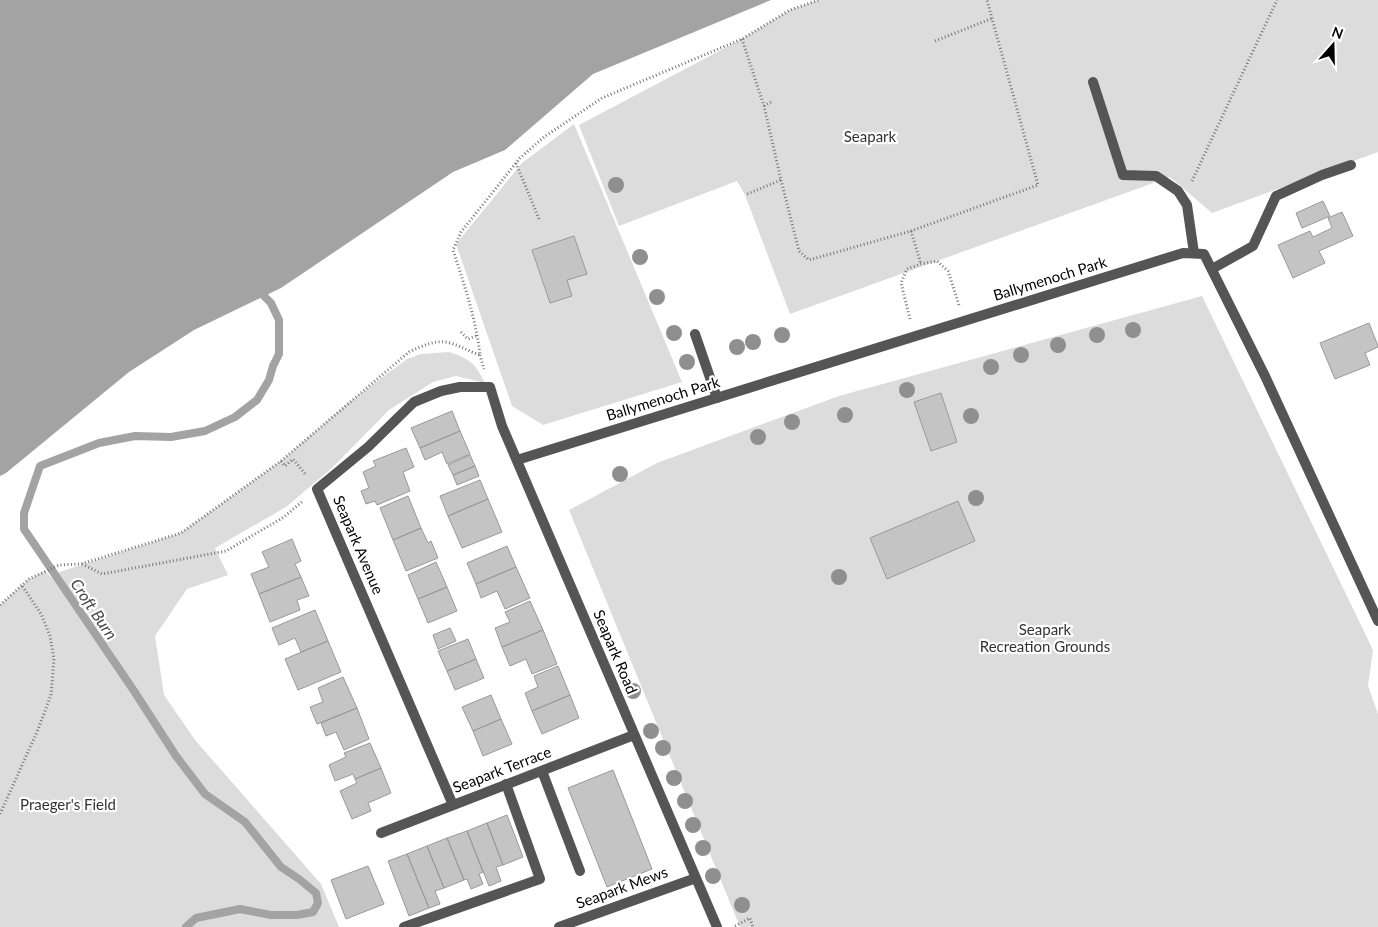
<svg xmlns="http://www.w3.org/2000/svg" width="1378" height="927" font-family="Lato,sans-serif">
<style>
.green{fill:#dcdcdc}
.water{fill:#a3a3a3}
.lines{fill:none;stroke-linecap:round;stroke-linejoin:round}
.stream{stroke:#a3a3a3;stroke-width:8}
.building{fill:#c4c4c4;stroke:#999}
.path{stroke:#777;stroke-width:3;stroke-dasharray:1 2.5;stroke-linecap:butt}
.lane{stroke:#555;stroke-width:10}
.street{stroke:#555;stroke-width:10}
.tree{fill:#8f8f8f}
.labels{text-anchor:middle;stroke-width:4.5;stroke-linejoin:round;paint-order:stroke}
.park-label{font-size:15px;fill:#333;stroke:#fff}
.street-label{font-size:15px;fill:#000;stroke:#fff}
.water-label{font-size:16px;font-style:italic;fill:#444;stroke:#fff}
</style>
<rect width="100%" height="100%" fill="#fff"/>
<!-- green -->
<path class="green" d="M819,0H1378V152L1212,213L1170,177L790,314L745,195L737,181L619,226L579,125L742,39L790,10Z
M574,124L682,382L543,425L512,406L456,244L522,163Z
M1202,296L1373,650L1368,686L1378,714V927H740L569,510L657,463L839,396Z
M449,352C470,359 475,363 485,383L456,376L433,382L389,410L332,468L286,507L215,548L228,575L187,589L155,636L164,695L195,740L321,884L339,927H0V605L29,579L45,571L108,635L53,574L181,533L281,461L348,403L407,359L421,354Z"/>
<!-- water -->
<path class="water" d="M0,0H771L593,74L505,150L453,172L281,288L194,330L129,372L6,473L0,476Z"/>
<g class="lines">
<!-- stream -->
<path class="stream" d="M186,927L196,918L240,909L271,915H297L313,912L318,903L316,893L299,879L281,867L245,822L205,794L176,756L134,691L24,529V513L40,466L99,443L135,436L171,437L205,431L235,417L257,400L269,380L273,366L279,354V320L271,303L263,295"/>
</g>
<!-- building -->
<path class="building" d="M1323,201L1330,216L1302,228L1296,213Z
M1342,212L1353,236L1319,251L1325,263L1293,278L1278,245L1310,231L1313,237L1332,228L1328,218Z
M574,236L587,274L567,280L572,296L550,303L532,250Z
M1369,323L1378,346V347L1365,353L1370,365L1335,379L1320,343Z
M941,393L957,442L931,451L914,402Z
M452,411L460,431L420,448L411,428Z
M460,431L470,454L447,464L442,452L425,460L420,448Z
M406,448L414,467L403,472L410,491L377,505L375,501L366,504L361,491L369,488L363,472L376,466L373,461Z
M470,455L475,466L453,475L448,465Z
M475,466L479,476L457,485L453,475Z
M480,480L488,499L448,516L440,496Z
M408,496L421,528L393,540L380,508Z
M488,499L502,532L462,548L448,516Z
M958,501L975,541L887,579L870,538Z
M421,528L428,543L431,541L438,558L406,571L393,540Z
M292,539L301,561L295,564L301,577L259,594L251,574L269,567L262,552Z
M507,546L516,567L476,584L467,563Z
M436,562L447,587L418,599L408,575Z
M516,567L530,598L505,609L497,591L481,598L476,584Z
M301,577L309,596L297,600L300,610L270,622L259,594Z
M447,587L457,611L428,623L418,599Z
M530,601L543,630L502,647L495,628L510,622L505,612Z
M315,610L328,641L301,652L295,638L279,645L272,628Z
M450,628L456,641L438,649L433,635Z
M543,630L557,664L532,674L526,659L510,666L502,647Z
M468,639L476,659L447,671L438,651Z
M328,641L341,672L298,690L285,659Z
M476,659L484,678L455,690L447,671Z
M558,666L570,695L532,711L525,693L538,687L534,676Z
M343,677L357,708L317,724L310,707L323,702L318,688Z
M491,695L501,719L473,731L462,707Z
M570,695L579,718L542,734L532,711Z
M357,708L369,739L344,750L336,732L326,736L321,723Z
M501,719L512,744L483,756L473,731Z
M370,743L381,768L355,779L353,774L335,781L329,765L346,757L344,753Z
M381,768L391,793L368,803L371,811L352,819L340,791L357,783L355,779Z
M613,770L652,869L607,887L568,788Z
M507,815L523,857L503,865L487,823Z
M487,823L503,865L496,867L501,881L489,886L467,831Z
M467,831L483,872L479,874L483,884L471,889L467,879L464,880L447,838Z
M447,838L464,880L444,888L427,846Z
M427,846L444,888L435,891L440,904L429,908L407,854Z
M407,854L429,908L409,916L388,861Z
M368,866L384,904L346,919L331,880Z"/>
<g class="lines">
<!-- path -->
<path class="path" d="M742,39L764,106L781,180L745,195
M935,41L993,18
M764,106L773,101
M516,163L539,219
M781,180L799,251L809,260L911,231L1038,185L987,0
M1192,181L1277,0
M911,231L921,264
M910,319L901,283L907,269L921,264L937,261L948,271L959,305
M461,332L468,339L478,335
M480,355L484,369
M281,461L285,466L293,459L306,475
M82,564L102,574L226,551L284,517L303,501
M0,605L29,579L59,565L81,564L181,533L281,461L409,352C422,346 436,339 450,343C461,346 470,352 480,355C476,319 464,284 453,250L461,232L520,158L544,137L602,98L742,39L790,10L819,0
M0,814L37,732L51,695L54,659L50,636L41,614L21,584
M735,926L750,918L753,927"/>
<!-- lane -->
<path class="lane" d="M1093,82L1123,175L1156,176L1178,191L1187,205L1194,253
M1212,269L1253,246L1276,196L1322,175L1351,165
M695,334L717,398
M542,771L580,871
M404,927L540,879L506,784"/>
<!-- street -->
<path class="street" d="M517,460L1183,253L1204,254L1265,376L1378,621
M453,805L317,489L368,447L414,402L441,391L460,387H490L502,426L717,927
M381,833L634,735
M559,927L696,878"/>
</g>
<!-- trees -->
<g class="tree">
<circle cx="616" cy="185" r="8"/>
<circle cx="640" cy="257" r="8"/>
<circle cx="657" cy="297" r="8"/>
<circle cx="1133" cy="330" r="8"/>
<circle cx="674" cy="333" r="8"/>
<circle cx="782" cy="335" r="8"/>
<circle cx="1097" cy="335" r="8"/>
<circle cx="753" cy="342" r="8"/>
<circle cx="1058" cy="345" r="8"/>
<circle cx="737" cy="347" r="8"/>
<circle cx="1021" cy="355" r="8"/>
<circle cx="687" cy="362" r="8"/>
<circle cx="991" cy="367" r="8"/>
<circle cx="907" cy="390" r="8"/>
<circle cx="845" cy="415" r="8"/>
<circle cx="971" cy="416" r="8"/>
<circle cx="792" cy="422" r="8"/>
<circle cx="758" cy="437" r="8"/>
<circle cx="620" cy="474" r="8"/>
<circle cx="976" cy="498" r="8"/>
<circle cx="839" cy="577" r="8"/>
<circle cx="633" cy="691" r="8"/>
<circle cx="651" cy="731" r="8"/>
<circle cx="663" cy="748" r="8"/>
<circle cx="674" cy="778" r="8"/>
<circle cx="685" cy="801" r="8"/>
<circle cx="693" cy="825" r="8"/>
<circle cx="703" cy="848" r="8"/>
<circle cx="713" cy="876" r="8"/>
<circle cx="742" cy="905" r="8"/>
</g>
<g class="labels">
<!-- park labels -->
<g class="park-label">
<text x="870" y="142">Seapark</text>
<text x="1045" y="635">Seapark<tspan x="1045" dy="17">Recreation Grounds</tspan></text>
<text x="68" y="810">Praeger's Field</text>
</g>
<!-- street labels -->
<g class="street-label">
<text transform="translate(1050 279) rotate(-17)" y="5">Ballymenoch Park</text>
<text transform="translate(663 399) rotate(-17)" y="5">Ballymenoch Park</text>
<text transform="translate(358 545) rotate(67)" y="5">Seapark Avenue</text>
<text transform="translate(615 652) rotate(67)" y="5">Seapark Road</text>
<text transform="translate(502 770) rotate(-21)" y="5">Seapark Terrace</text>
<text transform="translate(622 888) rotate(-20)" y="5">Seapark Mews</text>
</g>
<!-- water labels -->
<g class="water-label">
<text transform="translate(94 609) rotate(56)" y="6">Croft Burn</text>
</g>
</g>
<!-- north arrow -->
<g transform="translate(1333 45) rotate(20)" stroke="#ffffff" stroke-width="4" paint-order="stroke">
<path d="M0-4L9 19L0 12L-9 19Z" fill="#000000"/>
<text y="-8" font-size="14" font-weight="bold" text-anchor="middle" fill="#000000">N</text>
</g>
</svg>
